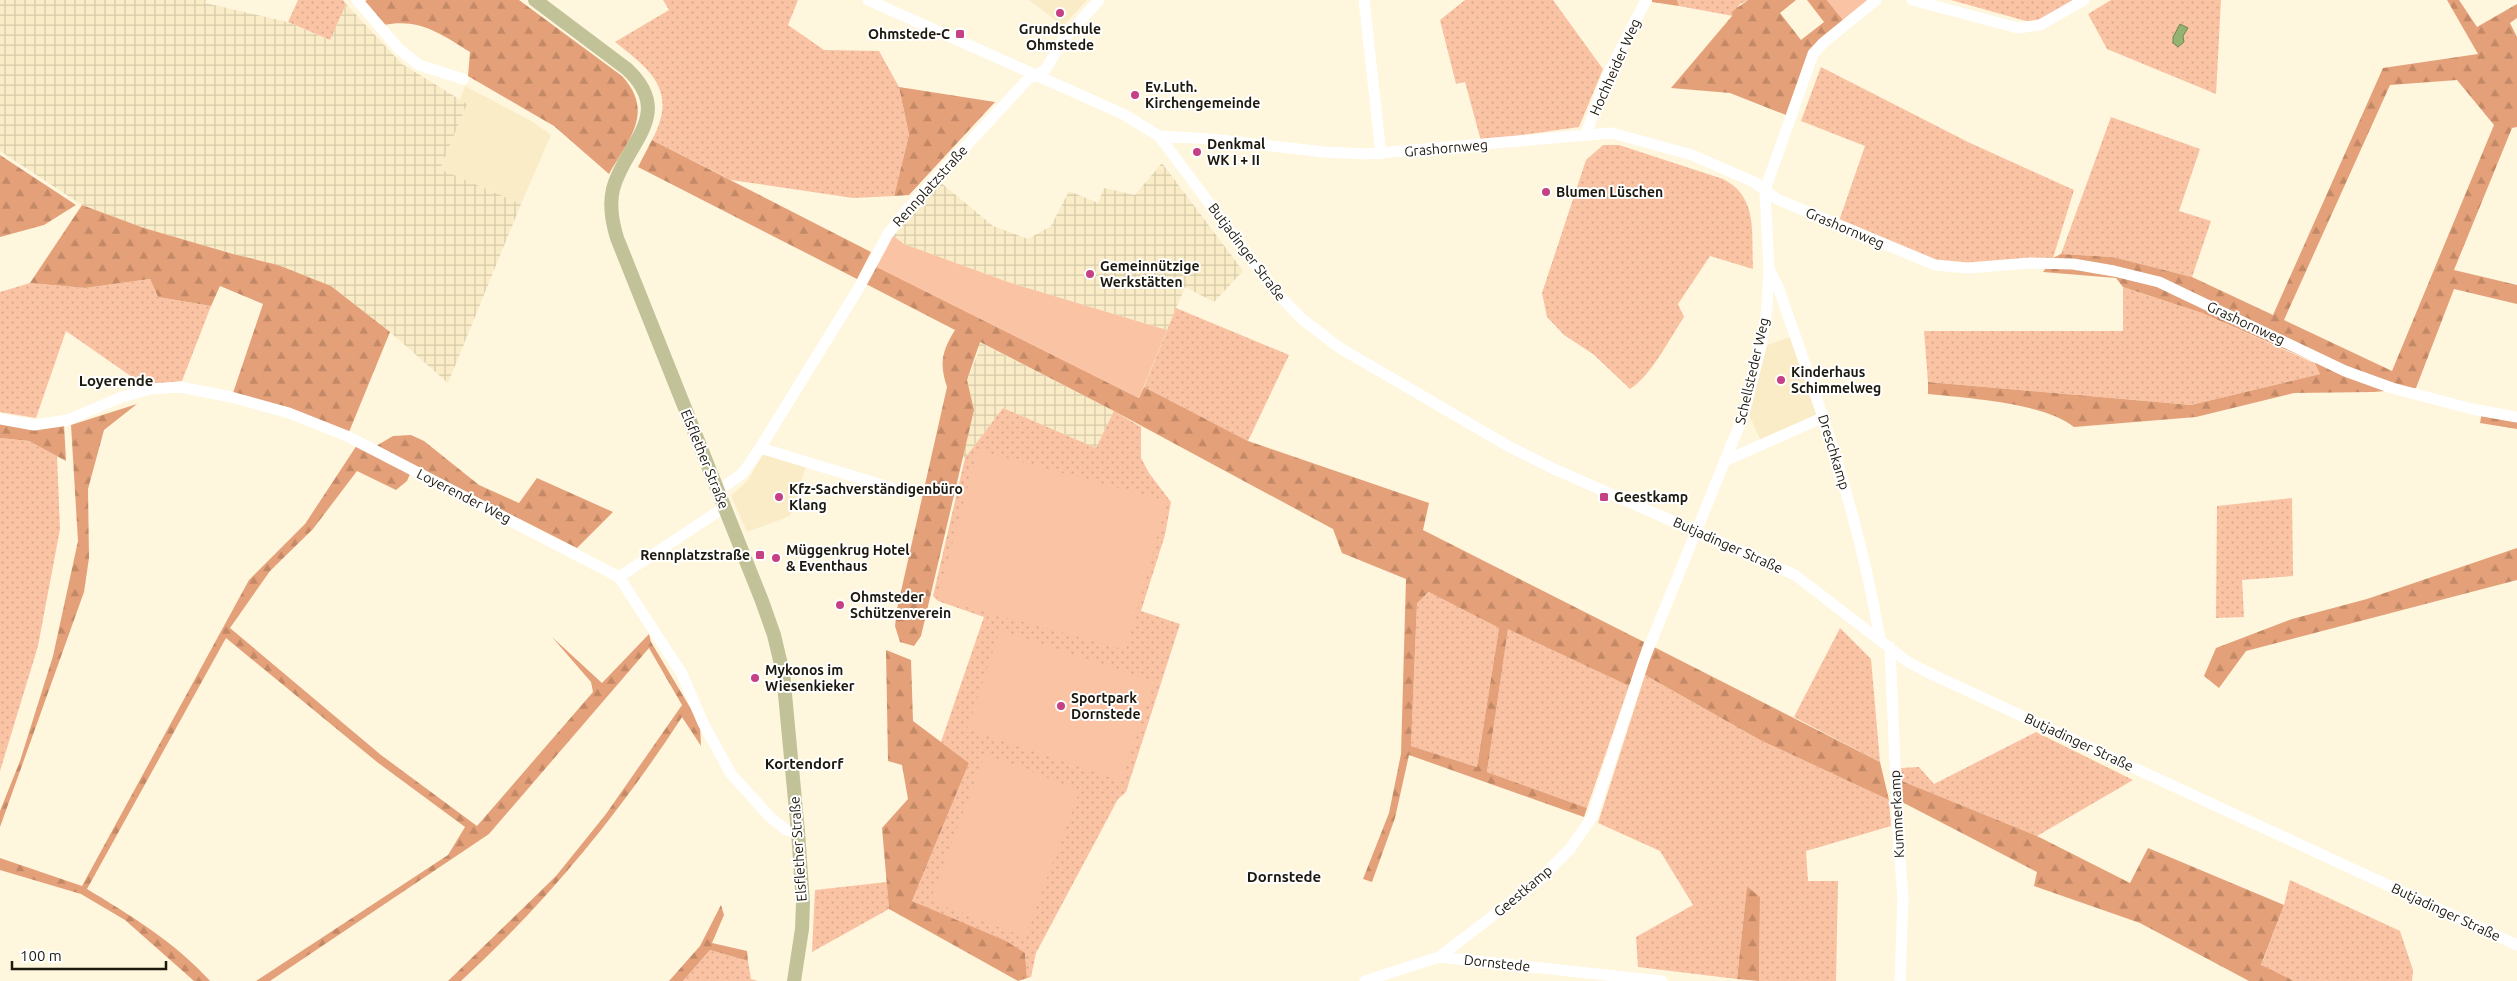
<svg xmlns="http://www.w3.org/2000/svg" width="2517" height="981" font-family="Ubuntu,sans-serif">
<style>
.built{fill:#faecc7}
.industrial{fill:url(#industrial-grid)}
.grass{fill:url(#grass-dots)}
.forest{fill:url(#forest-firs);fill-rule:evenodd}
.garden{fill:#fac3a4}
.water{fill:#94b371;stroke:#708553}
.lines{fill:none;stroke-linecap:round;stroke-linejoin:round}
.minor{stroke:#fff;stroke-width:11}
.major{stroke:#c1c297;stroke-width:14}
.poi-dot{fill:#c54084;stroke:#fff;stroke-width:2}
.labels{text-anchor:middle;stroke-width:4;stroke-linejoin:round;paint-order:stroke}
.poi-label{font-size:14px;font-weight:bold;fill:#1d190e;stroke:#fff;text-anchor:start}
.street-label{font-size:14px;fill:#1d190e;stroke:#fff}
.neighbourhood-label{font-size:15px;font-weight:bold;fill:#1d190e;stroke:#fff}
</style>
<defs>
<pattern id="industrial-grid" width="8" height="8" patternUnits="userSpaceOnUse" patternTransform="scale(1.25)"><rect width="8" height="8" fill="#faecc7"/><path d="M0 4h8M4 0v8" fill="none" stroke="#d6caaa"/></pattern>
<pattern id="grass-dots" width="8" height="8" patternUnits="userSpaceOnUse" patternTransform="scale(1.25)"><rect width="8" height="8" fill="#fac3a4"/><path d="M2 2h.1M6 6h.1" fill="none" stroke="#d6a78c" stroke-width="1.8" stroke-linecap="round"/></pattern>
<pattern id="forest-firs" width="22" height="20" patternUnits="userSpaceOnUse" patternTransform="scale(1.25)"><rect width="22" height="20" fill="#e4a079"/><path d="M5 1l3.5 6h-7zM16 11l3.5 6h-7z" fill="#c38967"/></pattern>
</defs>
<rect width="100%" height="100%" fill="#fff6de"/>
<!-- built -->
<path class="built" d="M1029,0H1087L1063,26Z
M465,86L533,122L551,135L521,204L440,169L467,104L460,100Z
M1790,337L1818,414L1761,441L1749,415L1765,346Z
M764,453L806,466L790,516L747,532L731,496L748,480Z"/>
<!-- industrial -->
<path class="industrial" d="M0,0H206L205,3L288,22L329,40L346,4L402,64L467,104L440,169L521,204L448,383L390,332L331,286L278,265L233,254L144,228L82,205L0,151Z
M1162,163L1243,271L1214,302L1185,287L1167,330L1008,282L904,244L892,235L939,181L993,226L1028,239L1051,226L1069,191L1098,203L1104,188L1135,195Z
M979,342L1114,411L1096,448L1003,408L965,458L962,457L974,410L967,380L979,351Z"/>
<!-- grass -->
<path class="grass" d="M298,0H343L346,4L330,40L288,22Z
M663,0H798L788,25L824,50L879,51L899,87L909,135L894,196L853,198L731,180L652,140C678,91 652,71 615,42L669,10Z
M1465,0H1553L1603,69L1579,127L1481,141L1465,82L1456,84L1440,20Z
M1677,0H1748L1740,4L1733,16L1679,6Z
M1951,0H2084L2040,25Z
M2111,0H2221L2216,94L2107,49L2088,14Z
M1821,67L1968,142L2074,190L2053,258L1955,264L1924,258L1839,221L1865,146L1801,121Z
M2111,117L2200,149L2179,211L2211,221L2192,277L2113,257L2061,254Z
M1603,145H1619L1723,179C1759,197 1751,234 1753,269L1710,256L1678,304L1684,317C1670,338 1651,376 1630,389L1593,354L1564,335L1547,317L1542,293L1586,160Z
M150,279L158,297L211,306L182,381L145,386L66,331L36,418L0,412V292L30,283L85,288Z
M2123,287L2202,313L2314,363L2320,374L2191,405L1928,382L1924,331H2123Z
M1176,308L1289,355L1248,441L1144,387Z
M1003,408L1096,448L1114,411L1141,427V458L1149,473L1171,502L1165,535L1141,611L1180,624L1126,792L1118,799L1036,953L1031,977L1027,978L1025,953L912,901L969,763L941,742L984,617L938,601L933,596L965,458Z
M0,438L29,441L57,456L60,529L38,646L0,771Z
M2292,498L2293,576L2242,580L2244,617L2216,618L2217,506Z
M1430,592L1499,628L1477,767L1411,746L1417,602Z
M1508,628L1629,686L1587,808L1487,772Z
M1840,628L1871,659L1880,762L1794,717Z
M1645,675L1760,740L1889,800L1891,826L1806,851L1808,881H1838L1836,981H1759L1760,897L1747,886L1737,979L1638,967L1636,937L1693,905L1660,851L1598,823Z
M2036,732L2133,780L2037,836L1902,781L1901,768L1919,767L1934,784Z
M2290,880L2400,931L2413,970L2412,981H2294L2261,966L2284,905Z
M887,882L889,909L812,952L815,890Z
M710,950L748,961L751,979L758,981H683Z"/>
<!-- forest -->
<path class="forest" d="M367,0H519L622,76C655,112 629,139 609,174L554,126L468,76L470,52C441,34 419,18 384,25L364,2Z
M1652,0H1677L1679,6L1652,2Z
M1748,0H1796L1780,13L1801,40L1824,22L1807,0H1827L1844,21L1809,50L1786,115L1730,93L1671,88L1732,16L1733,11Z
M2447,0H2459L2477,27L2517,4V18L2510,23L2517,37V127L2512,128L2454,270L2517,285V304L2454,289L2416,388L2374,392L2294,393L2196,417L2074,427C2045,403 1967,398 1928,394V382L2191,405L2320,374L2314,362L2202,313L2123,287L2116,278L2043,272L2053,258L2061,254L2113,257L2192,277L2273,315L2383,68L2478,54ZM2457,80L2494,125L2392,371L2284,320L2390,85Z
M899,87L995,102L909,195L894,196L909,135Z
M652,140L871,252L857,279L638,167Z
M0,155L76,205L44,225L0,237Z
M82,205L144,228L233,254L278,265L331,286L390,332L349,432L233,393L263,304L220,286L211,306L158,297L150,279L85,288L30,283Z
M875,266L1139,398L1144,387L1248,441L1429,503L1423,530L1644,642L1629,686L1508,629L1487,772L1587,808L1584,817L1409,755L1395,818L1372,882L1363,879L1389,813L1401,754L1406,579L1342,553L1333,529L1114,411L980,342L967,380L974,410L921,636L914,646L900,642L895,626L897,609L947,387C939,363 942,351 955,330L866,284ZM1429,592L1499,628L1477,767L1411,746L1417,603Z
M137,404L104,430L88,489L89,558L84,592L0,827V811L20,761L53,656L78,541L71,425Z
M2483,407L2517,412V429L2480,423Z
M0,423L64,425L66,461L29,441L0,438Z
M411,435L424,441L479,485L519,503L537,478L613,512L577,548L376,446L393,436Z
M357,445L410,474L407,481L396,490L357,471L313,529L270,571L230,628L381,755L477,826L593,692L591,682L552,637L602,683L649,634L651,642L700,724L701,746L682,717C619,814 546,903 461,981H448L556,876L606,814L682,705L649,648L489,834L270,981H256L448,855L465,827L377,762L226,638L87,889C130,915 176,943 210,981H194L125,920L81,894L0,870V858L82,886L249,580L305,524Z
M2517,548V580L2246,651L2219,688L2204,676L2216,648L2292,619L2367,599Z
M1654,647L1880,762L1889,800L1760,740L1645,675Z
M886,650L911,660L913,721L969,763L912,901L1006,941L1025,953L1027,978L1018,981L889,909L882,828L908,799L902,765L888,761Z
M1902,781L2037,836L2130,883L2148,848L2284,905L2261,965L2294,981H2249L2140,923L2034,886L2037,872L1902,802Z
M1747,886L1760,897L1759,981L1737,979Z
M721,905L724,915L712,943L747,951L748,961L710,950L683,981H669L700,946Z"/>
<!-- garden -->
<path class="garden" d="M1827,0H1869L1844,21Z
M892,235L904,244L1008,282L1167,330L1139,398L875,266Z
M978,450L1167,501L1126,650L937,599Z
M1000,630L1154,682L1121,781L967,729Z
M985,754L1080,790L1025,937L930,901Z"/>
<!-- water -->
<path class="water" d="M2180,24L2188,28L2183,36L2184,42L2178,47L2173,43V37Z"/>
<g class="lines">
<!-- minor -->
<path class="minor" d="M357,0L399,49L419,65L463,79
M868,0L1123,114L1159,136L1275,291L1303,320L1340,348L1508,446L1554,469L1795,575L1908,662L1929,673L2517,945
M1364,0L1381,154
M1912,0L2018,28L2040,25L2084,0
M1586,134L1608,74L1646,0
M1159,136L1211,139L1324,152L1367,154L1612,133L1692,155L1754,182L1777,199L1935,265L1968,268L2030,263L2073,264L2114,271L2159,282L2345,371L2392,388L2472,409L2517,417
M1770,271L1778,287C1819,403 1860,518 1880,640
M0,419L34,425L68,420L119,398L150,389L180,387L231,397L289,413L347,436L619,577L682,674L703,723L731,774L770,817L786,830L798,832
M760,448L892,488
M1727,460L1824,417
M718,491L743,473L760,448L860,286L888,234L907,210L1028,79L1045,70L1063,40L1099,0
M619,577L725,507
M1890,647L1898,834L1903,898L1900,981
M1439,957L1537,882L1570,849L1592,817L1643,662L1744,414L1761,346L1767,308L1769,270L1765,190L1813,54L1823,43L1876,0
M1365,981L1439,957L1662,981"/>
<!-- major -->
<path class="major" d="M535,0L627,69C676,115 625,143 613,189C609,206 612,222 617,238L762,601L774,635L783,673L798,832L803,903L802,929L794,981"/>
</g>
<!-- markers -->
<g class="poi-dot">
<circle cx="1060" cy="13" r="5"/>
<rect x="955" y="29" width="10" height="10" rx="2.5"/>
<circle cx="1135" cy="95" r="5"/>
<circle cx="1197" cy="152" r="5"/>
<circle cx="1546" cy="192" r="5"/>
<circle cx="1090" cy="274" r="5"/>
<circle cx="1781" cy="380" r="5"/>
<circle cx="779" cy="497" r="5"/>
<rect x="1599" y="492" width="10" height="10" rx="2.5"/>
<rect x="755" y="550" width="10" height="10" rx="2.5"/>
<circle cx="776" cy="558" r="5"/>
<circle cx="840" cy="605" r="5"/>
<circle cx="755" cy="678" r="5"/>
<circle cx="1061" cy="706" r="5"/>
</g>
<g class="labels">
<!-- poi labels -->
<g class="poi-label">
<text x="1060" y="34" text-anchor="middle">Grundschule<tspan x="1060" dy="16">Ohmstede</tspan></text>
<text x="950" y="39" text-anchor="end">Ohmstede-C</text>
<text x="1145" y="92">Ev.Luth.<tspan x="1145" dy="16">Kirchengemeinde</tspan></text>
<text x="1207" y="149">Denkmal<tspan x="1207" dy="16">WK I + II</tspan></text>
<text x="1556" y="197">Blumen Lüschen</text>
<text x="1100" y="271">Gemeinnützige<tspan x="1100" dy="16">Werkstätten</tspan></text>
<text x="1791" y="377">Kinderhaus<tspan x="1791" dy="16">Schimmelweg</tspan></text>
<text x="789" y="494">Kfz-Sachverständigenbüro<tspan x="789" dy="16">Klang</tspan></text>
<text x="1614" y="502">Geestkamp</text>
<text x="786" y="555">Müggenkrug Hotel<tspan x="786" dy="16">&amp; Eventhaus</tspan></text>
<text x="750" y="560" text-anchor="end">Rennplatzstraße</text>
<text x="850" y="602">Ohmsteder<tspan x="850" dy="16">Schützenverein</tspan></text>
<text x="765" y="675">Mykonos im<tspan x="765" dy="16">Wiesenkieker</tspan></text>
<text x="1071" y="703">Sportpark<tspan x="1071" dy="16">Dornstede</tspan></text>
</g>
<!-- street labels -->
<g class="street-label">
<text transform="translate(1615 67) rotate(-66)" y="5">Hochheider Weg</text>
<text transform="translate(1446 148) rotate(-5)" y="5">Grashornweg</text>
<text transform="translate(930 186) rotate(-48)" y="5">Rennplatzstraße</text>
<text transform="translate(1845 228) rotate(23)" y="5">Grashornweg</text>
<text transform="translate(1247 252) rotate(53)" y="5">Butjadinger Straße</text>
<text transform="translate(2246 323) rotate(25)" y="5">Grashornweg</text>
<text transform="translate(1752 371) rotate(-77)" y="5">Schellsteder Weg</text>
<text transform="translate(1834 452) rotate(73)" y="5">Dreschkamp</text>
<text transform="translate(705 459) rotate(68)" y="5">Elsflether Straße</text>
<text transform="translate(464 496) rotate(27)" y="5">Loyerender Weg</text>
<text transform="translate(1728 545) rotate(24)" y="5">Butjadinger Straße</text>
<text transform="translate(2079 742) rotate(25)" y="5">Butjadinger Straße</text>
<text transform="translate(1897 814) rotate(-93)" y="5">Kummerkamp</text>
<text transform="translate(798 849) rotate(-94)" y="5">Elsflether Straße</text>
<text transform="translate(1523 891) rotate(-40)" y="5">Geestkamp</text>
<text transform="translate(2446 912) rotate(25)" y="5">Butjadinger Straße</text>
<text transform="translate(1497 963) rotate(6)" y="5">Dornstede</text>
</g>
<!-- neighbourhood labels -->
<g class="neighbourhood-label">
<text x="116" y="386">Loyerende</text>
<text x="804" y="769">Kortendorf</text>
<text x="1284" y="882">Dornstede</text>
</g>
</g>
<!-- scale -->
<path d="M12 961v8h154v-8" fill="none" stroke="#1d190e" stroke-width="2.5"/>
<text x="20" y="961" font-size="15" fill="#1d190e" stroke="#ffffff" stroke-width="4" paint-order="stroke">100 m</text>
</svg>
